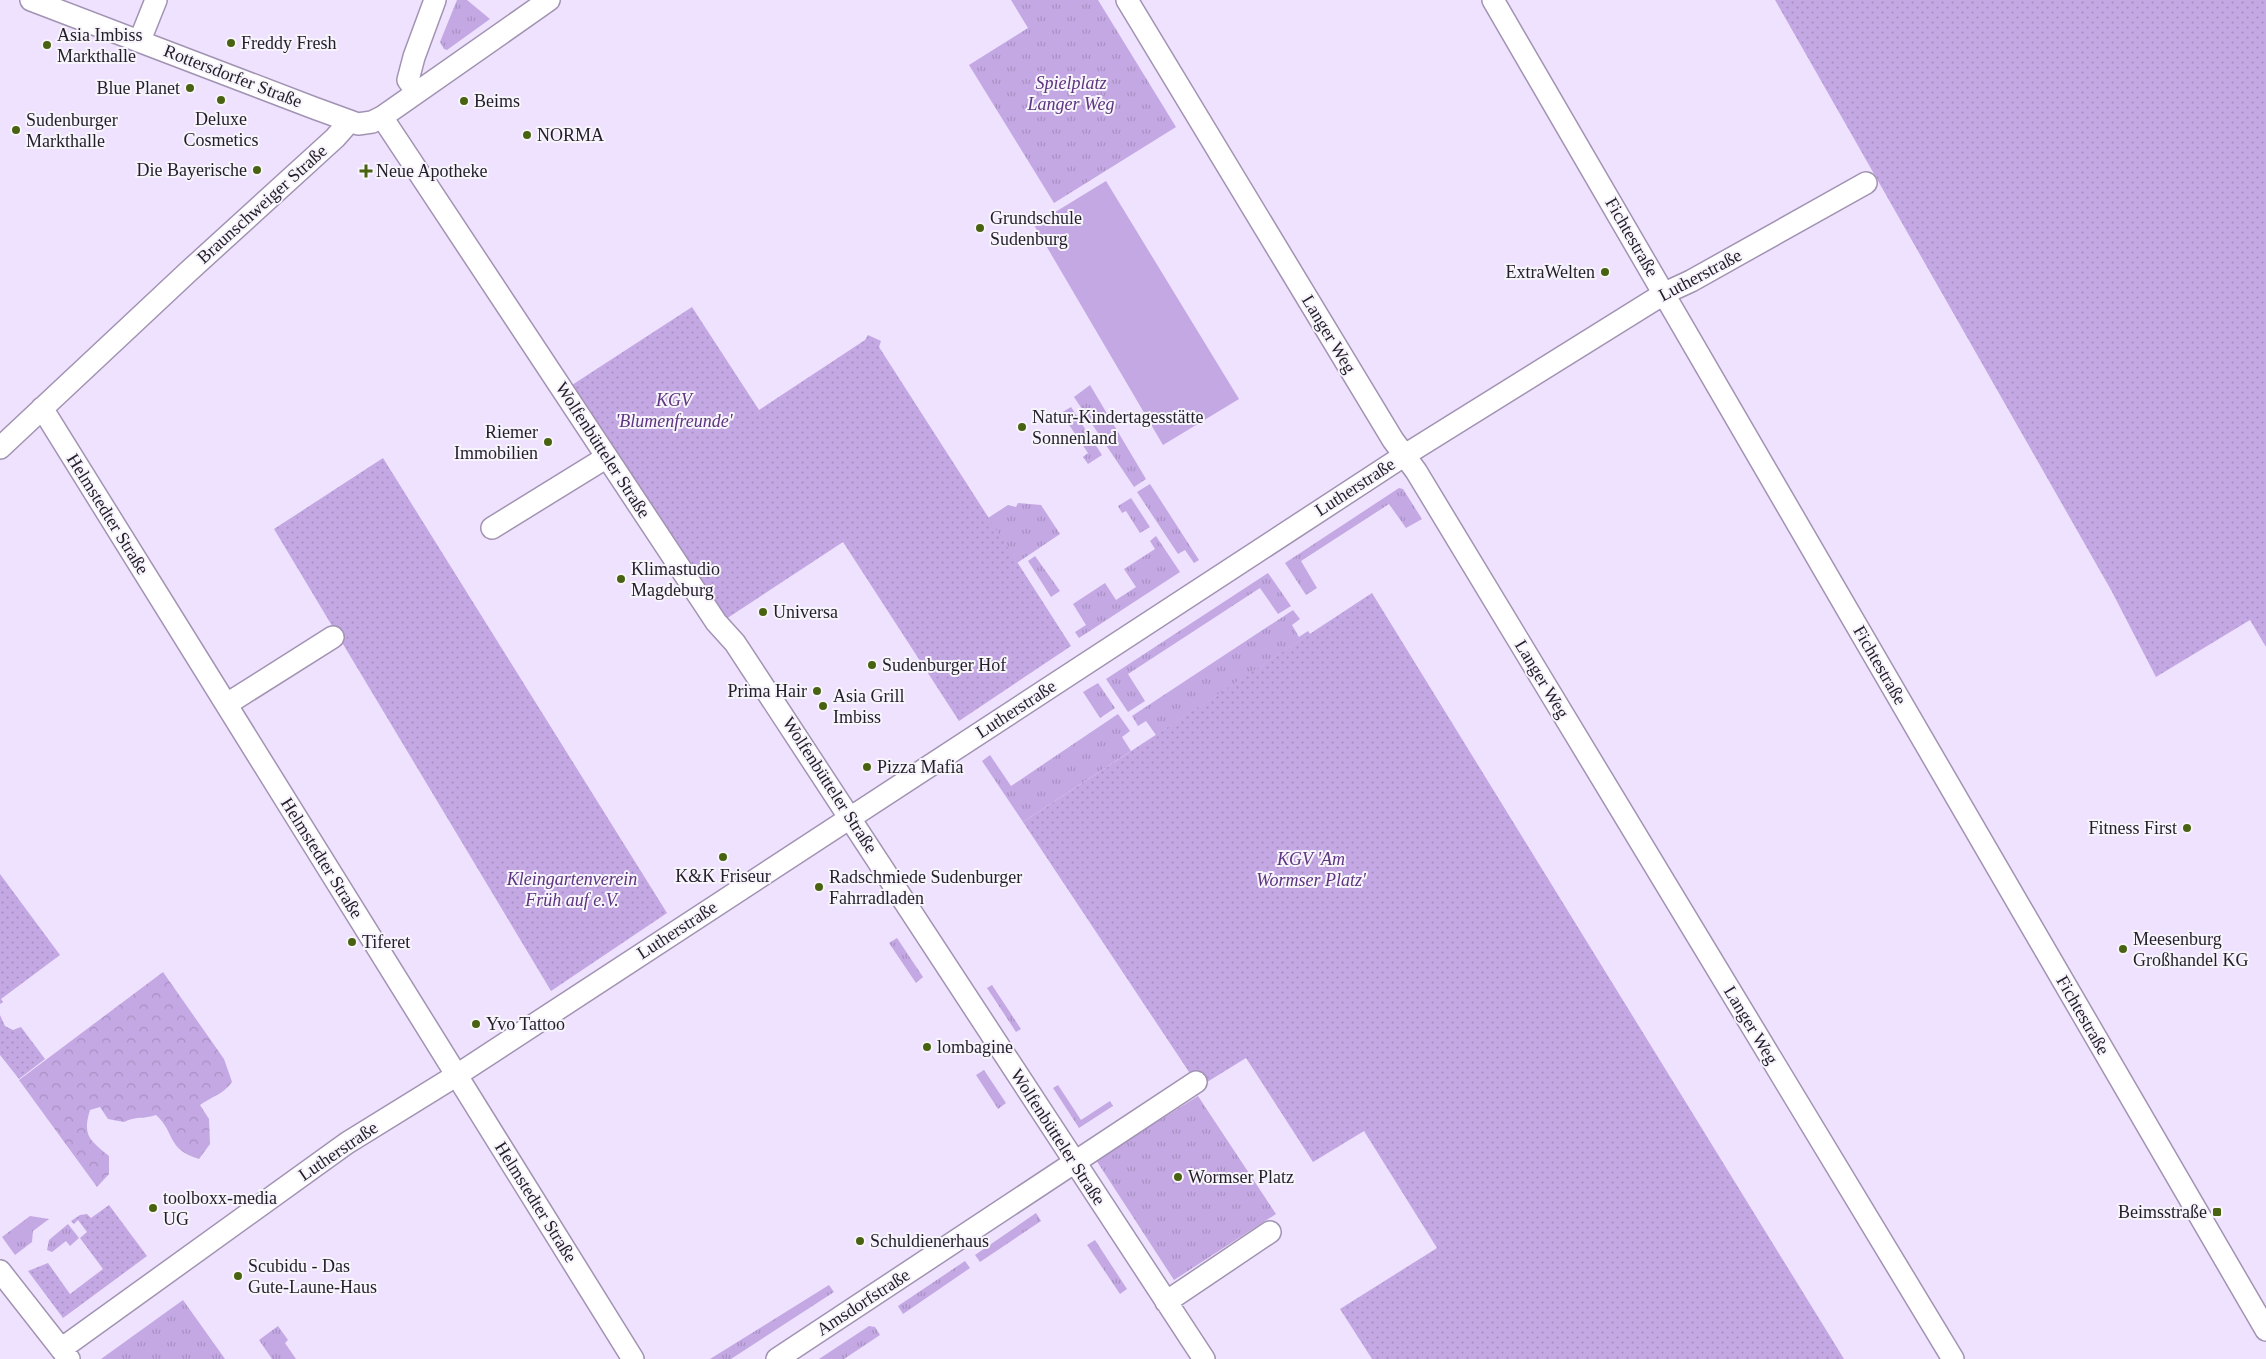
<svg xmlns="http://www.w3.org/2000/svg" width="2266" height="1359" font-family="'Times New Roman',serif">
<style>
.grass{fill:url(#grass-tufts)}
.forest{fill:url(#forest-crowns)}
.garden{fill:url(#garden-dots)}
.pitch{fill:#c4a8e3}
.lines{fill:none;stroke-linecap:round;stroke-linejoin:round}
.minor-casing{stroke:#a293b3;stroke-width:24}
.minor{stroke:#fff;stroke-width:21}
.poi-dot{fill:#496211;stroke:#f7f4fb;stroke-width:2}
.labels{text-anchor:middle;stroke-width:4;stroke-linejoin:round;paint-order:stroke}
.poi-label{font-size:18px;fill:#231d2a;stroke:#f7f4fb;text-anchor:start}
.street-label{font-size:18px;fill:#231d2a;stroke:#f7f4fb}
.park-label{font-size:18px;font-style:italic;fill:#5c347f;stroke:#f7f4fb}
</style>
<defs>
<pattern id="grass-tufts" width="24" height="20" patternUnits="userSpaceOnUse" patternTransform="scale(1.25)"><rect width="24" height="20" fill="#c4a8e3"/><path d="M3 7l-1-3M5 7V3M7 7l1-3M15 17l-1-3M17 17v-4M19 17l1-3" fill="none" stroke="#a890c3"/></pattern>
<pattern id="forest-crowns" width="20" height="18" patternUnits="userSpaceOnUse" patternTransform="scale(1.25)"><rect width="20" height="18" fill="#c4a8e3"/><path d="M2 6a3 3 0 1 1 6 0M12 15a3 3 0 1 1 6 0" fill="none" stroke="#a890c3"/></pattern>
<pattern id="garden-dots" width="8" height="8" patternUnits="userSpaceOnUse" patternTransform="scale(1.25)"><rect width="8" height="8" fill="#c4a8e3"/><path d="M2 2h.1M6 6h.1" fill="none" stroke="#a890c3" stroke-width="1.8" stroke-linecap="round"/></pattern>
</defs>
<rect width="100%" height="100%" fill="#eee2fe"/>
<!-- grass -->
<path class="grass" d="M457,0H467L490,19L447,50L444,49L440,42Z
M1011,0H1098L1176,127L1054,203L969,65L1028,28Z
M1090,385L1146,479L1134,487L1074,397Z
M1071,407L1102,455L1088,464L1083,457L1088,453L1061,413Z
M1150,484L1199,560L1194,563L1185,550L1178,554L1137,492Z
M1399,488L1403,489L1422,519L1406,528L1389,504L1301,561L1317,588L1306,595L1285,563Z
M1131,498L1150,527L1140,533L1126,511L1122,513L1118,506Z
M1018,503L1041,505L1060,534L1017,563L988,518L1008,505L1016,507Z
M1156,536L1180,572L1079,638L1075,632L1086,625L1073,604L1105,583L1116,600L1136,587L1124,569L1155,549L1150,541Z
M1035,556L1060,591L1051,597L1028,561Z
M1268,573L1291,606L1278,614L1260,588L1128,674L1145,701L1128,712L1106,679Z
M1293,610L1300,619L1292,625L1299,637L1308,631L1310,634L1156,735L1146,721L1138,726L1132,716Z
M1098,683L1115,708L1100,718L1083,692Z
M1118,714L1130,731L1122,737L1131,751L1023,822L982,761L990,755L1011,786Z
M897,938L923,977L916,983L889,943Z
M992,985L1021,1029L1016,1032L987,988Z
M984,1070L1006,1103L998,1109L976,1075Z
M1058,1085L1081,1120L1110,1101L1113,1106L1079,1128L1053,1088Z
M1198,1096L1276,1214L1174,1280L1096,1160Z
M1036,1213L1041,1221L980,1262L975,1255Z
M30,1216L49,1219L33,1231L32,1242L15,1255L2,1237Z
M68,1224L79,1238L70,1246L66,1241L52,1252L47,1250L49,1240Z
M1095,1240L1127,1289L1120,1294L1087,1245Z
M965,1261L970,1268L903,1314L898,1306Z
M829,1285L834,1292L731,1359H710Z
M183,1300L225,1359H101Z
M278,1326L288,1340L285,1343L296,1359H272L259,1340Z
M869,1326L875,1327L880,1335L844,1359H819Z"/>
<!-- forest -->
<path class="forest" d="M163,972L224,1059L232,1082C224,1094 211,1097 200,1105L209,1119L210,1144L199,1159C166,1149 176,1133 156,1115C144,1119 135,1116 124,1122L108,1119L100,1107L90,1110C82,1136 90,1140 109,1156V1174L97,1187L19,1080Z"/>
<!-- garden -->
<path class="garden" d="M1775,0H2266V647L2250,620L2156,677L2111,590Z
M692,307L759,410L865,340L868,335L881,341L879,347L1071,646L959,721L843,542L726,619L572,385Z
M383,458L667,913L551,991L274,529Z
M1372,593L1844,1359H1372L1340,1309L1437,1248L1364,1131L1313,1162L1246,1058L1199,1087L1023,822Z
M0,874L60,955L1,999L3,1002L0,1004Z
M0,1015L5,1026L13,1030L21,1027L45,1059L19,1079L0,1055Z
M109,1205L147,1256L63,1318L28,1271L48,1263L70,1294L103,1269L80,1238L87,1232L78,1220L74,1224L71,1221L80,1215L87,1214L91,1218Z"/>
<!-- pitch -->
<path class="pitch" d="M1106,181L1239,399L1163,445L1034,225Z"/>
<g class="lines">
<defs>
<path id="minor" d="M31,0L314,108L358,124L372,122L382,117L549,0
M1127,0L1393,440L1416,471L1953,1359
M1493,0L2266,1330
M140,40L156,0
M416,91L408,80L414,57L435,0
M382,117L716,622L735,643L1204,1359
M42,408L633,1359
M0,448L189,271L335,138L350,121
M492,528L607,457
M227,704L333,637
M0,1271L69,1359
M1166,1302L1270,1232
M61,1349L347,1143L457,1075L1405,455L1665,293L1691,281L1866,183
M777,1359L1196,1082"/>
</defs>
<!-- minor casing -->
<use href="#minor" class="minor-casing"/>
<!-- minor -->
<use href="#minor" class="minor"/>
</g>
<!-- markers -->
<g class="poi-dot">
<circle cx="231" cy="43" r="5"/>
<circle cx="47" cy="45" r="5"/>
<circle cx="190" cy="88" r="5"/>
<circle cx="221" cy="100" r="5"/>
<circle cx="464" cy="101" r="5"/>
<circle cx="16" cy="130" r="5"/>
<circle cx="527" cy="135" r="5"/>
<circle cx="257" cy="170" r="5"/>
<path d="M363.5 163.5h5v5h5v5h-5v5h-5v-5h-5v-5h5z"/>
<circle cx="980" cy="228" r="5"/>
<circle cx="1605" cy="272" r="5"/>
<circle cx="1022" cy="427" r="5"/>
<circle cx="548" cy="442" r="5"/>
<circle cx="621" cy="579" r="5"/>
<circle cx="763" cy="612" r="5"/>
<circle cx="872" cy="665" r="5"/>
<circle cx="817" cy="691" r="5"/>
<circle cx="823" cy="706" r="5"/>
<circle cx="867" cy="767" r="5"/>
<circle cx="2187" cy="828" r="5"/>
<circle cx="723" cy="857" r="5"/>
<circle cx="819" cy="887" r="5"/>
<circle cx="352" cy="942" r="5"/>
<circle cx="2123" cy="949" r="5"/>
<circle cx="476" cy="1024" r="5"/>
<circle cx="927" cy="1047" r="5"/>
<circle cx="1178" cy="1177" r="5"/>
<circle cx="153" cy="1208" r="5"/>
<rect x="2212" y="1207" width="10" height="10" rx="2.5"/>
<circle cx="860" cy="1241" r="5"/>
<circle cx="238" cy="1276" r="5"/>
</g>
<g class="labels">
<!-- poi labels -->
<g class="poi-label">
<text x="57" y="41">Asia Imbiss<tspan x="57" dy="21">Markthalle</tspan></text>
<text x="241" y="49">Freddy Fresh</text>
<text x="180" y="94" text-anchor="end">Blue Planet</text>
<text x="474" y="107">Beims</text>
<text x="221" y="125" text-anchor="middle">Deluxe<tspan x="221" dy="21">Cosmetics</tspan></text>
<text x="26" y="126">Sudenburger<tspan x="26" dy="21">Markthalle</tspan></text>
<text x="537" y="141">NORMA</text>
<text x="247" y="176" text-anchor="end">Die Bayerische</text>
<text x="376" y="177">Neue Apotheke</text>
<text x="990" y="224">Grundschule<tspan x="990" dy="21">Sudenburg</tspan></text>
<text x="1595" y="278" text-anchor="end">ExtraWelten</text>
<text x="1032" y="423">Natur-Kindertagesstätte<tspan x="1032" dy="21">Sonnenland</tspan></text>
<text x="538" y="438" text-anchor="end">Riemer<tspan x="538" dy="21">Immobilien</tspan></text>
<text x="631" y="575">Klimastudio<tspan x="631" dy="21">Magdeburg</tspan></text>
<text x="773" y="618">Universa</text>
<text x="882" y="671">Sudenburger Hof</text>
<text x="807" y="697" text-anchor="end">Prima Hair</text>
<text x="833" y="702">Asia Grill<tspan x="833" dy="21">Imbiss</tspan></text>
<text x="877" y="773">Pizza Mafia</text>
<text x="2177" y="834" text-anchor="end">Fitness First</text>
<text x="723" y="882" text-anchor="middle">K&amp;K Friseur</text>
<text x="829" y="883">Radschmiede Sudenburger<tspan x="829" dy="21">Fahrradladen</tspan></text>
<text x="2133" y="945">Meesenburg<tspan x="2133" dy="21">Großhandel KG</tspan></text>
<text x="362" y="948">Tiferet</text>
<text x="486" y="1030">Yvo Tattoo</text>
<text x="937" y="1053">lombagine</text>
<text x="1188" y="1183">Wormser Platz</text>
<text x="163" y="1204">toolboxx-media<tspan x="163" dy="21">UG</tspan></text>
<text x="2207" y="1218" text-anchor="end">Beimsstraße</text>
<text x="870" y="1247">Schuldienerhaus</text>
<text x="248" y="1272">Scubidu - Das<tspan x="248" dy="21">Gute-Laune-Haus</tspan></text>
</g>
<!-- street labels -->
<g class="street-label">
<text transform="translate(233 76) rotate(21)" y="6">Rottersdorfer Straße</text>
<text transform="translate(262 204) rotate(-42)" y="6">Braunschweiger Straße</text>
<text transform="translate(1632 237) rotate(60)" y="6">Fichtestraße</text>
<text transform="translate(1700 275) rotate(-28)" y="6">Lutherstraße</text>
<text transform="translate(1329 334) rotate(59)" y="6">Langer Weg</text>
<text transform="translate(603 450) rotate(57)" y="6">Wolfenbütteler Straße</text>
<text transform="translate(1355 487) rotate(-33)" y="6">Lutherstraße</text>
<text transform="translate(108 514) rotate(58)" y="6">Helmstedter Straße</text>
<text transform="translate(1880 665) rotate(60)" y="6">Fichtestraße</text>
<text transform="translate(1542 679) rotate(59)" y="6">Langer Weg</text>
<text transform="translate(1016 709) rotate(-33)" y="6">Lutherstraße</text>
<text transform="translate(830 785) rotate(57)" y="6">Wolfenbütteler Straße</text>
<text transform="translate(322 858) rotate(58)" y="6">Helmstedter Straße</text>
<text transform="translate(677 930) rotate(-33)" y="6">Lutherstraße</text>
<text transform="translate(2083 1015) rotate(60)" y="6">Fichtestraße</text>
<text transform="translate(1751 1025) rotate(59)" y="6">Langer Weg</text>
<text transform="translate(1058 1137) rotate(57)" y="6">Wolfenbütteler Straße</text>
<text transform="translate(338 1151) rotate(-34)" y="6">Lutherstraße</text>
<text transform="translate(536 1202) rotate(58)" y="6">Helmstedter Straße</text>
<text transform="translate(863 1302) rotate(-33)" y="6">Amsdorfstraße</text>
</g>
<!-- park labels -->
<g class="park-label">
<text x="1071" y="89">Spielplatz<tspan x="1071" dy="21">Langer Weg</tspan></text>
<text x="674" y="406">KGV<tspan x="674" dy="21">'Blumenfreunde'</tspan></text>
<text x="1311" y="865">KGV 'Am<tspan x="1311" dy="21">Wormser Platz'</tspan></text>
<text x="572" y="885">Kleingartenverein<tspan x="572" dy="21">Früh auf e.V.</tspan></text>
</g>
</g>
</svg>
